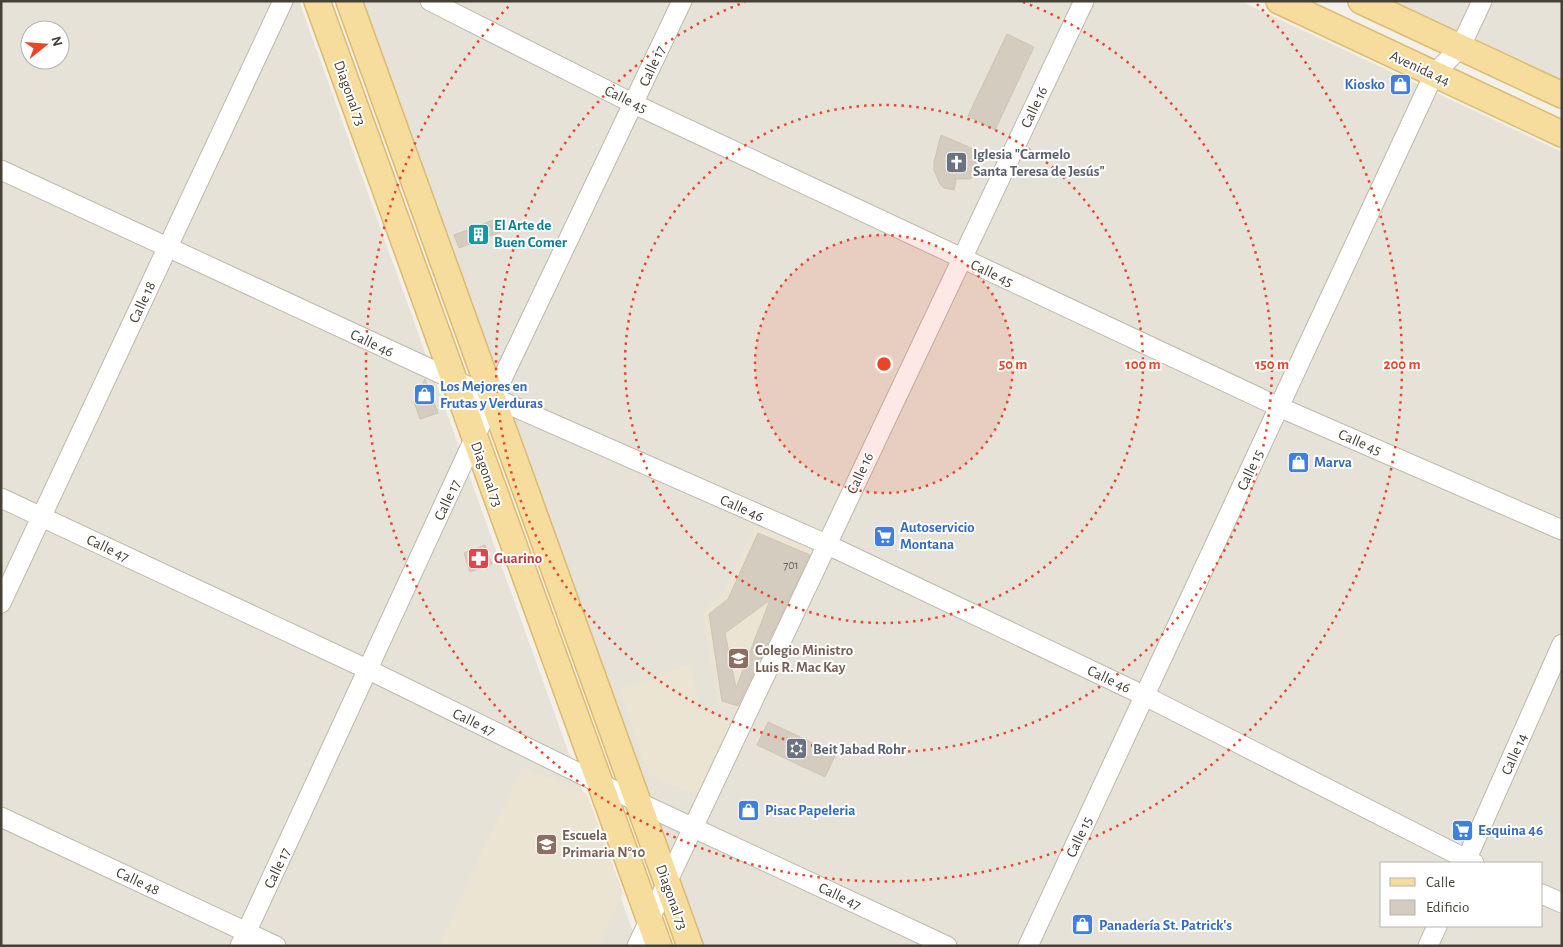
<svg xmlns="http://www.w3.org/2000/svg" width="1563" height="947" font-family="'Alegreya Sans',sans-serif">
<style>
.residential{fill:#e7e2d7;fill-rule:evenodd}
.education{fill:#ebe4d3}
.building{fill:#d4ccbf;stroke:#cec3b2;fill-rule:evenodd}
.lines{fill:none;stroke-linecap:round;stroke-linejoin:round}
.minor-casing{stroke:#beb7ac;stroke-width:21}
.major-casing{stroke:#dcba6e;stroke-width:28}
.minor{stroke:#fff;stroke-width:19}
.major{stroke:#f7dd9d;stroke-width:25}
.ring{fill:none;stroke:#eb4528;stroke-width:2.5;stroke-dasharray:2.5 5}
.labels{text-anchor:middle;stroke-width:4;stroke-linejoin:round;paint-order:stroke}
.number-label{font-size:12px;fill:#6a6359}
.street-label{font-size:15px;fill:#464037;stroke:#fff}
.shop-label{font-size:15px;font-weight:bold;fill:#366cbe;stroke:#fff;text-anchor:start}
.worship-label{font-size:15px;font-weight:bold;fill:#5b616d;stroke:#fff;text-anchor:start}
.culture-label{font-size:15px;font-weight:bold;fill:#0d838f;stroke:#fff;text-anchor:start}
.health-label{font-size:15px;font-weight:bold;fill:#be3a42;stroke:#fff;text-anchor:start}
.education-label{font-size:15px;font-weight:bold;fill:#785e54;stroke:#fff;text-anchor:start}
.centre{fill:#eb4528;stroke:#fff;stroke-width:2.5}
.ring-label{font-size:15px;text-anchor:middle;font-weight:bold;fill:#eb4528;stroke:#fff;stroke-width:4;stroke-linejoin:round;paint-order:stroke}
</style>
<rect width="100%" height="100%" fill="#f3f0e9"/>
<!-- residential -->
<path class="residential" d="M1,1H299L638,946H1ZM30,30H60V60H30Z
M359,1H1240L1562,152V946H701ZM1382,863H1542V926H1382Z
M1385,1H1562V83Z"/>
<!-- education -->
<path class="education" d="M755,526L819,553L742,714L719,706L703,612L724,594Z
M691,664L699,709L732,721L697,795L648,775L620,690Z
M522,767L587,794L623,893L598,946H439Z"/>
<!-- building -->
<path class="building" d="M1007,34L1034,47L995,130L968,116Z
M941,135L971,148L976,151L980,163L975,175L970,179H956L954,190L944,188L940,184L934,170V162Z
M496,219L501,232L459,248L454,235Z
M425,379L438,413L420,419L414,402Z
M758,533L810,555L738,706L722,701L709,614L728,599ZM770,600L736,688L725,633Z
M485,545L492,564L470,572L464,553Z
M768,722L836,754L825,777L757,745Z"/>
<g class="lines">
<defs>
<path id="minor" d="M430,1L634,104L1279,407L1562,530
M1,170L476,390L826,544L1145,696L1474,863
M1,498L369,670L638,802L947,946
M1,603L283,1
M1,817L276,946
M1465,863L1562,644
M1542,894L1562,903
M240,946L493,398L682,1
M637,946L1084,1
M1028,946L1434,74L1460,48L1482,1
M1428,946L1437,926"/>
<path id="major" d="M317,1L659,946
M349,1L690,946
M1279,1L1562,134
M1361,1L1562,95"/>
</defs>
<!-- minor casing -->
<use href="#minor" class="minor-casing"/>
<!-- major casing -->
<use href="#major" class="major-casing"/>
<!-- minor -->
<use href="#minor" class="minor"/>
<!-- major -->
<use href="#major" class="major"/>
</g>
<!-- distance rings -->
<circle cx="884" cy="364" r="129" fill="#eb4528" fill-opacity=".12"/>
<g class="ring">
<circle cx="884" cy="364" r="129"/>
<circle cx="884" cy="364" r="259"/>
<path d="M1023 2A388 388 0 1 1 745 2"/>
<path d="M1257 4A518 518 0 1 1 511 4"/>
</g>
<!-- icons -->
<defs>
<symbol id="shop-square" viewBox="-11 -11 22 22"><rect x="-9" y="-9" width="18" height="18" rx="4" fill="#3f7fe0" stroke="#fff"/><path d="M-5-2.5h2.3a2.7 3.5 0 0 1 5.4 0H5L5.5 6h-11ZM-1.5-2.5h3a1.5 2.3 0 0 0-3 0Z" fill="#fff"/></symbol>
<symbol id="church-square" viewBox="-11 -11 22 22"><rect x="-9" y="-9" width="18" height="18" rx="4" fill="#6b7280" stroke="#fff"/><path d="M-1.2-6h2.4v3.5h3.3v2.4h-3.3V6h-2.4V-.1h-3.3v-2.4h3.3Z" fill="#fff"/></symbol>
<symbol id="building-square" viewBox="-11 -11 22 22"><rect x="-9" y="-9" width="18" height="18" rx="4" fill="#0f9aa8" stroke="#fff"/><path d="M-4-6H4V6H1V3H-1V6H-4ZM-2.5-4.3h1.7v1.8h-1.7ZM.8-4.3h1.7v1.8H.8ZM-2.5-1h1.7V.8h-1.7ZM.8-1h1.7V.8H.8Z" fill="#fff"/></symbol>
<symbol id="supermarket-square" viewBox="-11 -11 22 22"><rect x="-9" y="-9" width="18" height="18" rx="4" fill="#3f7fe0" stroke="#fff"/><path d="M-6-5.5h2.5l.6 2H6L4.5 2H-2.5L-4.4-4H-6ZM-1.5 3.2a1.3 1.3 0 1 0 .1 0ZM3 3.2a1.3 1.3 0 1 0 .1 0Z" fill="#fff"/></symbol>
<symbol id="pharmacy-square" viewBox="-11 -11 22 22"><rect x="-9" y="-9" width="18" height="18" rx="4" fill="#e0444e" stroke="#fff"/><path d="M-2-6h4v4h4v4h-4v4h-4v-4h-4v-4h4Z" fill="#fff"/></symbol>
<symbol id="school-square" viewBox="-11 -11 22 22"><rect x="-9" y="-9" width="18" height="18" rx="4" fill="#8d6e63" stroke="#fff"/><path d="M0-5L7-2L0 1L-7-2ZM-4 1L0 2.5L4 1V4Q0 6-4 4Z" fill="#fff"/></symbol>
<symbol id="synagogue-square" viewBox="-11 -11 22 22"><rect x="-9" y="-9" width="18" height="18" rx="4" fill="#6b7280" stroke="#fff"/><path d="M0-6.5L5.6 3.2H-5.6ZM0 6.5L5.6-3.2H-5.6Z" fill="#fff"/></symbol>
</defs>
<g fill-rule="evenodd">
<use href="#shop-square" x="1388" y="72" width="25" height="25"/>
<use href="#church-square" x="944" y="150" width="25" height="25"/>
<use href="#building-square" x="466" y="222" width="25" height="25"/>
<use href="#shop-square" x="412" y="382" width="25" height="25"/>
<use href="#shop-square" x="1286" y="450" width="25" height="25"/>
<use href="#supermarket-square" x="872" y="524" width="25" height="25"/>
<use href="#pharmacy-square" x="466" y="546" width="25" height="25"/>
<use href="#school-square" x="726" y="646" width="25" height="25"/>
<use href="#synagogue-square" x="784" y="736" width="25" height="25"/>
<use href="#shop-square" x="736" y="798" width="25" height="25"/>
<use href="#supermarket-square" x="1450" y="818" width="25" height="25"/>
<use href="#school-square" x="534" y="832" width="25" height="25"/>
<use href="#shop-square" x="1070" y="912" width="25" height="25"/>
</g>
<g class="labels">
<!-- number labels -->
<g class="number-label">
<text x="791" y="569">701</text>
</g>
<!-- street labels -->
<g class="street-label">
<text transform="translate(652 66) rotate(-65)" y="5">Calle 17</text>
<text transform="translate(1420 68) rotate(25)" y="5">Avenida 44</text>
<text transform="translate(350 93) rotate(70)" y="5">Diagonal 73</text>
<text transform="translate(626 99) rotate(26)" y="5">Calle 45</text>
<text transform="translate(1034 107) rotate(-65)" y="5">Calle 16</text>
<text transform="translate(992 273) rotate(25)" y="5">Calle 45</text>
<text transform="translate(142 302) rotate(-65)" y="5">Calle 18</text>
<text transform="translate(372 343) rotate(25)" y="5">Calle 46</text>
<text transform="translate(1360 442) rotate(23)" y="5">Calle 45</text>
<text transform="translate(1250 470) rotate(-65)" y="5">Calle 15</text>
<text transform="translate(860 473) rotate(-65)" y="5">Calle 16</text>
<text transform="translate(487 474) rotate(70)" y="5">Diagonal 73</text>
<text transform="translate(447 500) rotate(-65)" y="5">Calle 17</text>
<text transform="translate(742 508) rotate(24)" y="5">Calle 46</text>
<text transform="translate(108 548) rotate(25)" y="5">Calle 47</text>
<text transform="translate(1109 679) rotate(25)" y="5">Calle 46</text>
<text transform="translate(474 722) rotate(26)" y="5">Calle 47</text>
<text transform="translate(1514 754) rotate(-66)" y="5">Calle 14</text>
<text transform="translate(1079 837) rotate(-65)" y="5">Calle 15</text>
<text transform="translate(277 868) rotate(-65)" y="5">Calle 17</text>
<text transform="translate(138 881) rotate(25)" y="5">Calle 48</text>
<text transform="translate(840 896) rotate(25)" y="5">Calle 47</text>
<text transform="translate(672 897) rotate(70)" y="5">Diagonal 73</text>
</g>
<!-- shop labels -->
<g class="shop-label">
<text x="1385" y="89" text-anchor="end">Kiosko</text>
<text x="440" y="391">Los Mejores en<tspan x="440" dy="17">Frutas y Verduras</tspan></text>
<text x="1314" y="467">Marva</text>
<text x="900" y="532">Autoservicio<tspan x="900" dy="17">Montana</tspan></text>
<text x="765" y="815">Pisac Papeleria</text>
<text x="1478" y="835">Esquina 46</text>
<text x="1099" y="930">Panadería St. Patrick's</text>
</g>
<!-- worship labels -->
<g class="worship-label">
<text x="973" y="159">Iglesia "Carmelo<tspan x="973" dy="17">Santa Teresa de Jesús"</tspan></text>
<text x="813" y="754">Beit Jabad Rohr</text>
</g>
<!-- culture labels -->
<g class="culture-label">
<text x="494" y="230">El Arte de<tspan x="494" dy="17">Buen Comer</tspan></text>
</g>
<!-- health labels -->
<g class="health-label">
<text x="494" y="563">Guarino</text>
</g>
<!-- education labels -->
<g class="education-label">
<text x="755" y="655">Colegio Ministro<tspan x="755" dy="17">Luis R. Mac Kay</tspan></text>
<text x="562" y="840">Escuela<tspan x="562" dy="17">Primaria N°10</tspan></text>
</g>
</g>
<circle cx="884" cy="364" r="8" class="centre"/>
<g class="ring-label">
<text x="1013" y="369">50 m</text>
<text x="1143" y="369">100 m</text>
<text x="1272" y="369">150 m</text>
<text x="1402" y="369">200 m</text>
</g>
<!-- border -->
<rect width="1563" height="947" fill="none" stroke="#464037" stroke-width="5"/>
<!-- legend -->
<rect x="1380" y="862" width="162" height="65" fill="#ffffff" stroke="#b5b3af"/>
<rect x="1390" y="878" width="25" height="8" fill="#f7dd9d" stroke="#b5b3af"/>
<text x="1426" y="887" font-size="15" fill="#464037">Calle</text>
<rect x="1390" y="900" width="25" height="15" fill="#d4ccbf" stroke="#b5b3af"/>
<text x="1426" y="912" font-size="15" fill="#464037">Edificio</text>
<!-- north arrow -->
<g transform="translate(45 45) rotate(73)"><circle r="24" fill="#ffffff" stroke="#b5b3af"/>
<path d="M0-4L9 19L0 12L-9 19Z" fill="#eb4528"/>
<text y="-8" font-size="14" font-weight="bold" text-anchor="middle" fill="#464037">N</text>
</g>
</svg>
